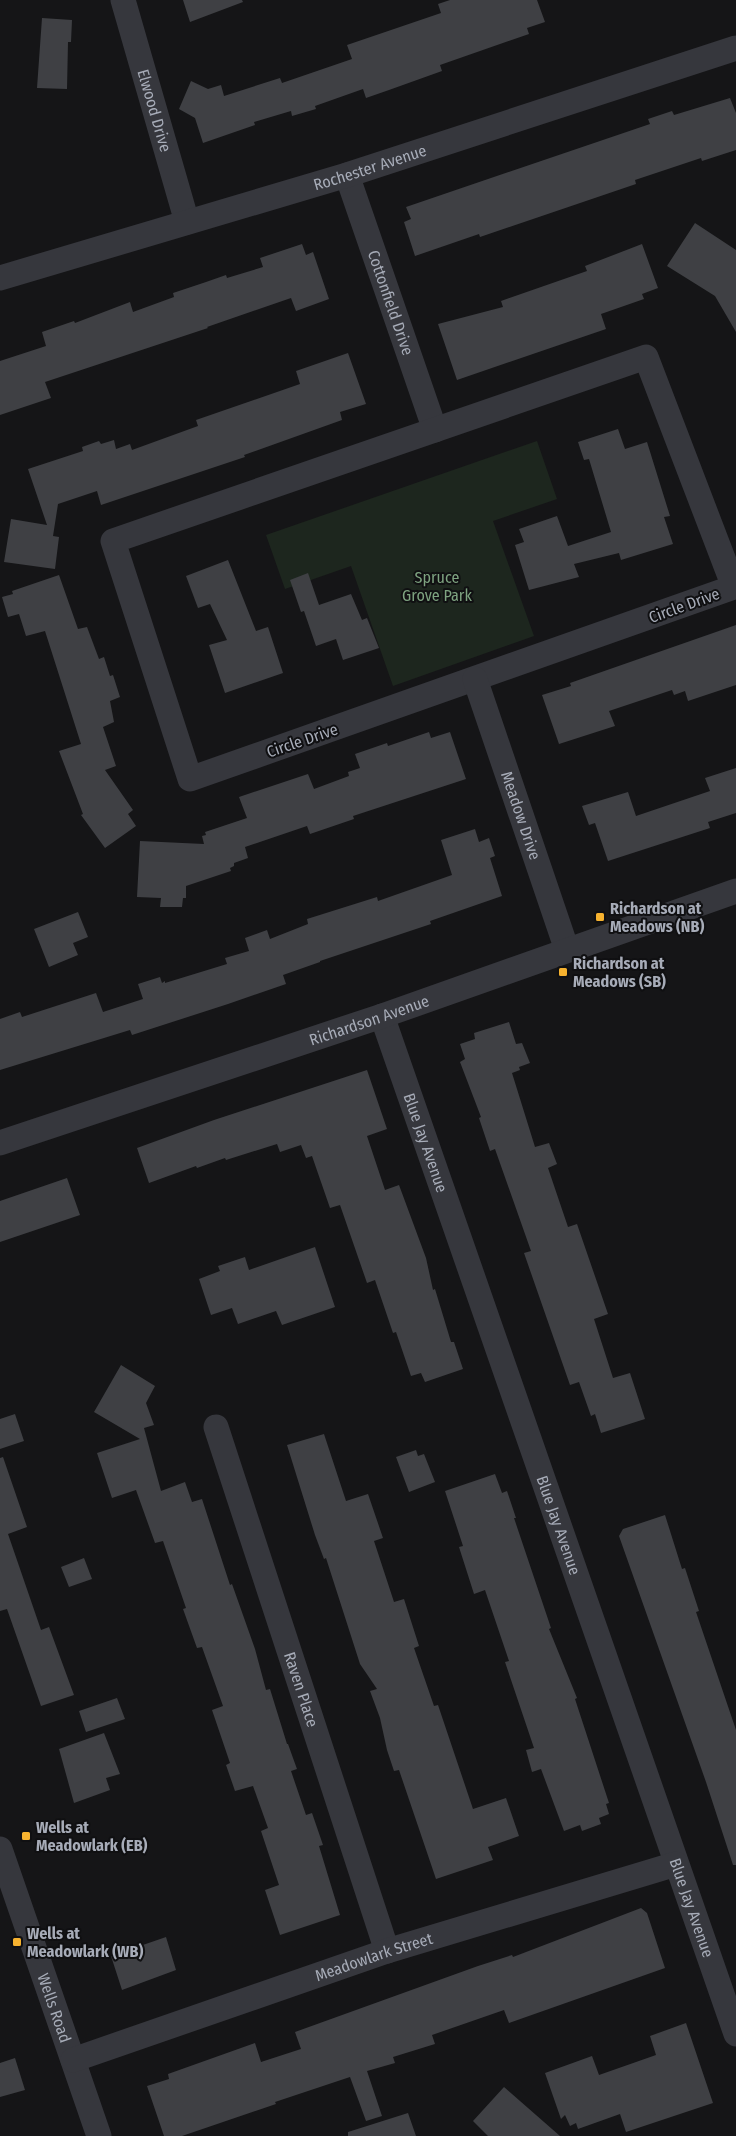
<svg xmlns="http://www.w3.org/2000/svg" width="736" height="2136" font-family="'Fira Sans Condensed',sans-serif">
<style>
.green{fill:#1d261e}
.building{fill:#3f4044}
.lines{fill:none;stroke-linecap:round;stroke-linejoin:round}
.street{stroke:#36373d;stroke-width:25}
.poi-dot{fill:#f6b22f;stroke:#101012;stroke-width:2}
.labels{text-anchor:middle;stroke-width:4;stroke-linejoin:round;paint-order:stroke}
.street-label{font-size:16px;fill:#a7acb8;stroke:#101012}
.park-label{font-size:16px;fill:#7ea380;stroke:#101012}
.poi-label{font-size:16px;font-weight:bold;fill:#a7acb8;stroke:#101012;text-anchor:start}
</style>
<rect width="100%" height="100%" fill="#151517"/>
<!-- green -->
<path class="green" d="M537,441L557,499L493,521L534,636L393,686L351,566L285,589L266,535Z"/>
<!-- building -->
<path class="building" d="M183,0H242L243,2L190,22Z
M450,0H537L545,22L527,28L529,34L440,65L442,71L389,90L366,98L363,89L315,106L316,109L292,116L291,111L254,122L255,125L203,143L195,118L179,109L191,81L208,89L221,85L224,96L280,78L282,83L352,59L347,45L441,13L438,4Z
M42,18L72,20L71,42H68L67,89L37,88Z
M730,98L736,113V150L702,161L701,158L635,180L636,184L480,237L479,234L415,256L404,222L411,219L406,207L650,124L648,119L672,111L674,115Z
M695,223L736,250V332L715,296L667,266Z
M302,244L306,255L313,252L329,299L296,311L291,298L207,327L208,328L45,382L51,398L0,415V361L46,346L42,332L74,321L75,323L130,302L133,312L174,297L173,293L206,282L226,275L227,278L263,267L260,258Z
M642,244L658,288L642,294L644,299L601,314L606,329L457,380L438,324L503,307L501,301L587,271L585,266Z
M348,353L366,404L340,412L342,420L244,455L245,457L101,505L97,491L58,504L53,536L59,537L55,569L4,562L11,519L47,525L28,469L83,451L82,447L99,441L101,444L114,440L116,449L130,444L132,450L198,426L196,420L300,384L296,371Z
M618,429L625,449L647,442L670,516L664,517L673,544L621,560L619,553L574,564L579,577L529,590L515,545L524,542L519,529L557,516L568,546L611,532L589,459L584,460L578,442Z
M228,560L256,631L268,627L283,673L225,693L209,645L227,640L210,604L198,608L186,576Z
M308,573L319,605L351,594L362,620L367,618L379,648L343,660L336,639L316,646L304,611L301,612L290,580Z
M59,575L78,629L87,627L99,659L104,657L110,676L113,675L120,697L110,701L114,722L103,727L116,766L105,770L133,810L128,814L136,826L105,848L81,815L83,814L59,751L81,744L45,631L26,636L19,614L8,617L2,597L13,594L12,591Z
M736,625V685L688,701L685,691L674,695L672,690L609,711L615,726L559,744L542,695L571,686L570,683Z
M429,732L431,738L450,732L466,779L353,816L354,819L310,834L307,826L245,847L248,858L234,863V866L230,868L231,871L186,886V898H183L182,907H160L161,898L137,897L140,841L204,844L202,836L206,835L205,832L247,818L239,797L308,774L314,789L349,776L348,772L360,768L355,754L387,743L388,746Z
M736,768V813L708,822L710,828L608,861L595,823L589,825L582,806L628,792L636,816L710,791L705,778Z
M475,829L479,842L489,838L495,856L490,858L502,896L430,921L431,924L320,961V962L283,975L286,984L228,1004L132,1035L130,1030L0,1070V1019L20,1012L22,1017L96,993L103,1012L143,999L138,984L160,977L162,983L165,981V983L227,964L225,958L249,951L245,938L267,930L270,939L308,924L307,919L377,897L378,901L452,875L441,840Z
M78,912L88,937L73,943L78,955L49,967L34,929Z
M509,1022L516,1044L522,1043L530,1063L519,1067L520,1070L512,1073L535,1147L549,1143L557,1164L548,1168L568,1227L577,1224L608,1314L594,1319L613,1378L630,1373L645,1419L601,1433L595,1414L591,1416L579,1382L570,1385L524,1253L531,1251L495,1149L490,1151L479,1118L481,1117L460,1062L465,1059L460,1044L475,1039L474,1033Z
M367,1070L387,1129L367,1136L385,1190L399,1185L426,1258L433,1290L435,1289L451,1342H454L463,1369L425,1382L421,1373L411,1376L396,1332L393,1333L375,1280L367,1283L340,1205L330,1208L312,1156L306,1158L301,1145L280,1152L277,1144L226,1160L225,1158L197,1168L196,1166L149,1183L137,1148L214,1120Z
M67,1178L80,1215L0,1242V1201Z
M315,1247L335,1307L282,1325L276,1311L238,1324L232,1308L211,1315L199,1279L220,1271L218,1266L245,1257L249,1270Z
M121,1365L155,1386L146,1403L154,1425L144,1428L161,1491L185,1482L192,1502L202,1499L230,1585L232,1584L255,1649L266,1690L270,1689L287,1744H288L293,1758L297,1769L291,1771L306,1815L312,1813L323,1845L319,1846L340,1915L280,1935L265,1890L279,1885L261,1831L268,1828L253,1786L235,1791L226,1765L230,1763L212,1710L223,1706L202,1647L197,1648L183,1609L186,1608L163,1541L155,1543L136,1490L112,1498L97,1453L140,1439L94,1412Z
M15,1414L24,1441L0,1449V1419Z
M324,1434L346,1501L368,1494L383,1538L374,1541L394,1602L404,1599L419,1646L414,1648L434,1706L438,1705L473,1809L506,1798L519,1836L488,1847L493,1860L436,1879L399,1770L394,1771L387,1750L380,1718L370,1691L377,1689L360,1664L326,1558L324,1559L315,1535L287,1445Z
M416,1450L418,1456L424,1454L435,1482L409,1492L396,1457Z
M3,1457L27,1527L8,1534L41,1630L49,1627L74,1695L41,1706L7,1609L0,1611V1458Z
M495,1474L502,1493L507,1491L516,1518H514L551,1628L549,1629L577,1698L575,1699L609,1803L606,1804L609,1814L599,1818L601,1824L582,1831L580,1825L564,1831L541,1769L532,1772L526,1750L534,1748L505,1662L509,1661L485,1590L474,1594L459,1547L463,1546L445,1491Z
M665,1515L682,1569L685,1568L699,1611L696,1612L736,1730V1865H733L706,1782L619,1536L623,1529Z
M84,1558L92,1579L69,1587L61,1567Z
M117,1698L125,1719L86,1732L79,1711Z
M104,1733L120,1774L106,1778L110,1790L74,1803L59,1749Z
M641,1908L647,1913L665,1968L509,2023L504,2010L432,2035L435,2044L393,2057L395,2063L367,2071L382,2116L366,2121L350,2077L275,2102L276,2104L182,2136H164L147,2086L169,2079L168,2074L255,2043L261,2062L301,2049L295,2032L478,1966L512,1955L513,1957Z
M166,1937L176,1970L122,1990L111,1956Z
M686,2023L713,2103L626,2132L620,2114L578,2129L576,2123L570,2126L565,2115L561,2119L545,2073L592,2056L599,2075L656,2055L650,2036Z
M15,2058L25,2090L0,2097V2063Z
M504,2087L560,2136H488L473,2121Z
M408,2113L416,2136H348V2132Z"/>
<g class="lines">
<!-- street -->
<g class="street">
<path id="s1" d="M123,0L187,222"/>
<path id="s2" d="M347,175L435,430"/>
<path id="s3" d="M0,278L347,175L736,48"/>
<path d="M646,357L734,587L190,779L113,541Z"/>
<path id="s4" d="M475,679L567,950"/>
<path id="s5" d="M382,1016L736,2034"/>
<path id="s6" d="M0,1143L382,1016L736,891"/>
<path id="s7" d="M216,1427L387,1951"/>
<path id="s8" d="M0,1849L99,2136"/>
<path id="s9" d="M73,2060L387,1951L676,1864"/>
</g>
</g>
<!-- markers -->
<g class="poi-dot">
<rect x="595" y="912" width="10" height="10" rx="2.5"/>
<rect x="558" y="967" width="10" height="10" rx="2.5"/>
<rect x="21" y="1831" width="10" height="10" rx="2.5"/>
<rect x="12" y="1937" width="10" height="10" rx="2.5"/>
</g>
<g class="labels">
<!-- street labels -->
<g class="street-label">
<text dy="6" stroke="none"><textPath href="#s1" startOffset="115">Elwood Drive</textPath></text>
<text dy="6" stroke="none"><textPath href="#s3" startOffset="386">Rochester Avenue</textPath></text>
<text dy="6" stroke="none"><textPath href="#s2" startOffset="135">Cottonfield Drive</textPath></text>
<text transform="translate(684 605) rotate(-20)" y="6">Circle Drive</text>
<text transform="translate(302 740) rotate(-19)" y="6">Circle Drive</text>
<text dy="6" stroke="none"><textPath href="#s4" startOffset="144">Meadow Drive</textPath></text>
<text dy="6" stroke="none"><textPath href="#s6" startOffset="389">Richardson Avenue</textPath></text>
<text dy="6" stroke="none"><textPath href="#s5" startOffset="134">Blue Jay Avenue</textPath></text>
<text dy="6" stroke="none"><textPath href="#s5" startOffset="539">Blue Jay Avenue</textPath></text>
<text dy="6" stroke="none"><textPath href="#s7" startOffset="276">Raven Place</textPath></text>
<text dy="6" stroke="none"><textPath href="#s5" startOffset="944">Blue Jay Avenue</textPath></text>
<text dy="6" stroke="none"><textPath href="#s9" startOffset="318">Meadowlark Street</textPath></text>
<text dy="6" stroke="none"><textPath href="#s8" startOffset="168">Wells Road</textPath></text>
</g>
<!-- park labels -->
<g class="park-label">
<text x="437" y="583">Spruce<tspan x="437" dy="18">Grove Park</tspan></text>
</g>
<!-- poi labels -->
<g class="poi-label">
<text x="610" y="914">Richardson at<tspan x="610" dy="18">Meadows (NB)</tspan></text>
<text x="573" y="969">Richardson at<tspan x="573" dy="18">Meadows (SB)</tspan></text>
<text x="36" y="1833">Wells at<tspan x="36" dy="18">Meadowlark (EB)</tspan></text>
<text x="27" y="1939">Wells at<tspan x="27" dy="18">Meadowlark (WB)</tspan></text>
</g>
</g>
</svg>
